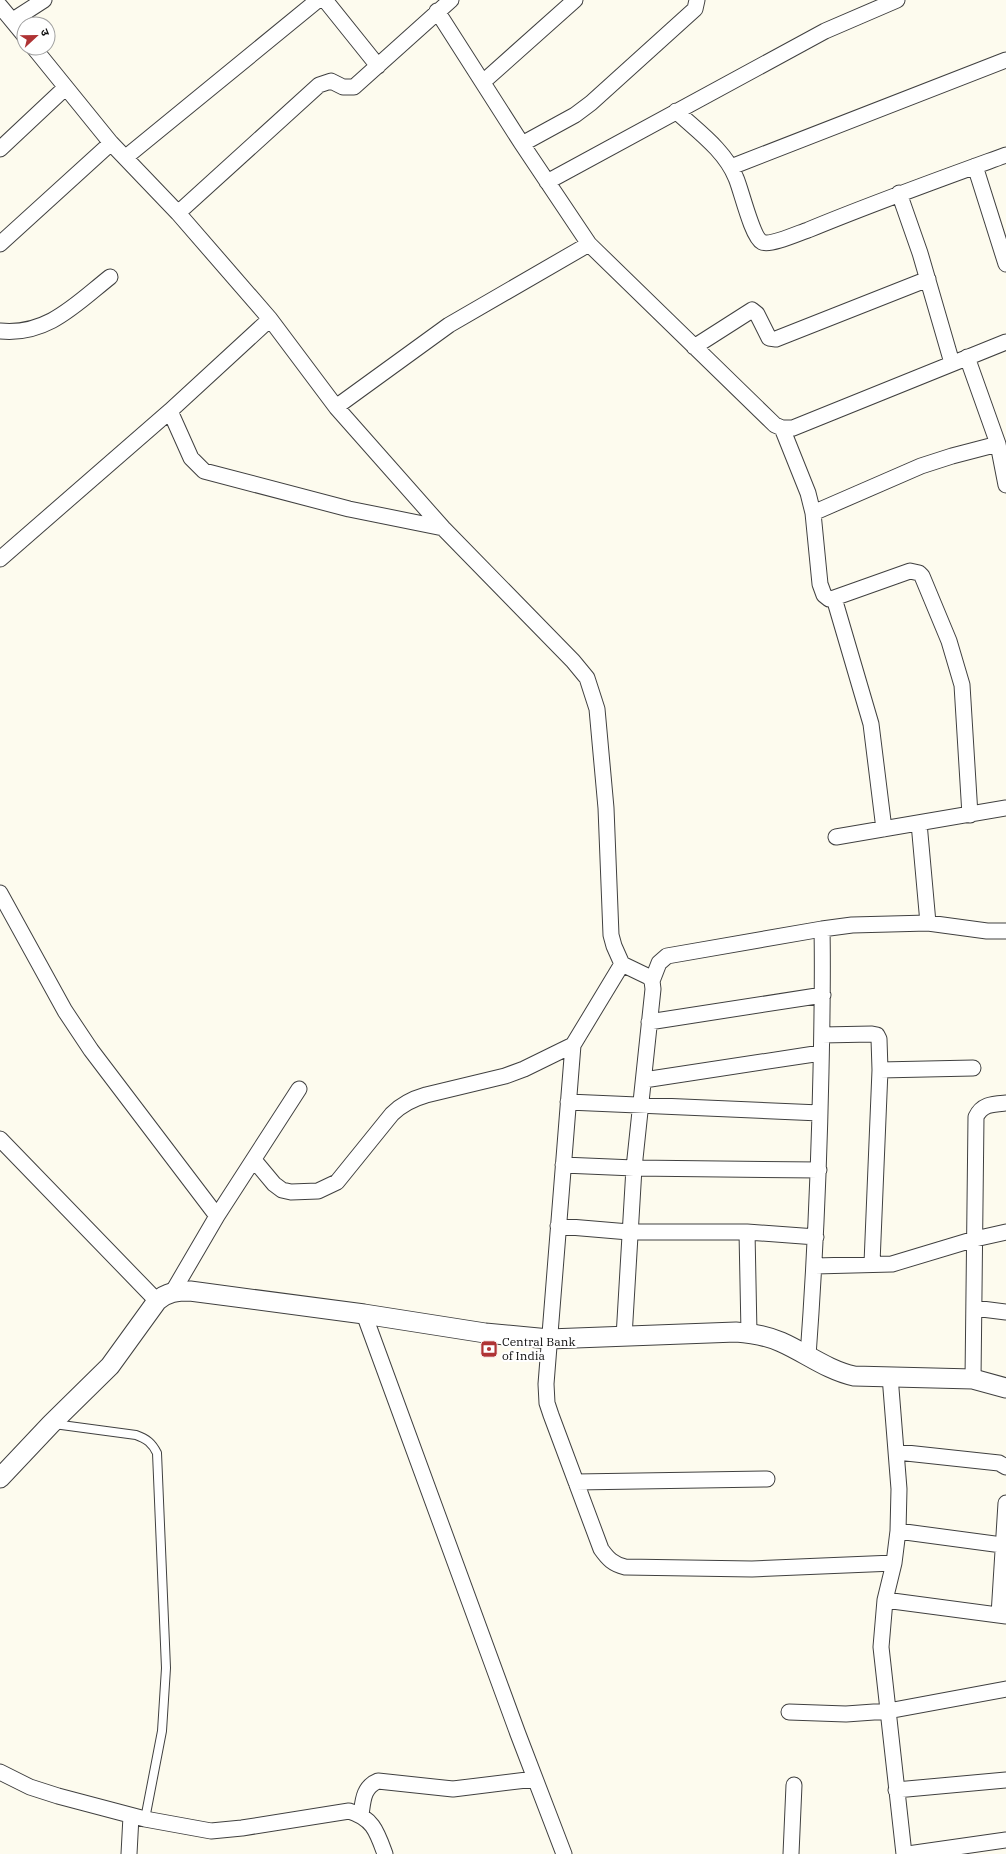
<svg xmlns="http://www.w3.org/2000/svg" width="1006" height="1854" font-family="'IBM Plex Serif','Noto Sans Devanagari',serif">
<style>
.lines{fill:none;stroke-linecap:round;stroke-linejoin:round}
.service-casing{stroke:#404040;stroke-width:10}
.minor-casing{stroke:#404040;stroke-width:17}
.tertiary-casing{stroke:#404040;stroke-width:21}
.service{stroke:#fff;stroke-width:8}
.minor{stroke:#fff;stroke-width:15}
.tertiary{stroke:#fff;stroke-width:19}
.labels{text-anchor:middle;stroke-width:4;stroke-linejoin:round;paint-order:stroke}
.poi-label{font-size:12px;fill:#0d0d0d;stroke:#fff;text-anchor:start}
</style>
<rect width="100%" height="100%" fill="#fdfbee"/>
<g class="lines">
<defs>
<path id="service" d="M54,1424L136,1435C147,1439 152,1443 157,1453L166,1668L162,1731L145,1819"/>
<path id="minor" d="M325,0L378,66
M0,6L24,35
M437,11L522,144L589,244L775,425L782,428H793L1006,342
M13,20L44,0
M34,48L111,143L178,213L270,319L336,407L443,528L573,661L587,678L597,709L606,808L611,935L614,946L622,964L649,977L652,981L653,989L634,1168L624,1337
M483,82L575,0
M676,111C696,130 725,150 736,178C741,189 752,237 762,242C770,246 799,233 808,230C873,203 940,179 1006,155
M522,144L575,115L591,103L695,9L697,0
M0,149L65,88
M126,157L318,0
M975,166L1006,264
M731,167L1006,60
M547,182L825,31L897,0
M899,193L920,253L952,363
M178,213L319,85L331,81L343,87H354L451,0
M0,244L111,143
M0,331C47,336 76,304 110,277
M694,347L752,310L757,314L769,338L776,339L928,279
M967,357L998,444L1006,485
M336,407L449,325L589,244
M170,411L191,458L204,471L349,509L443,528
M782,428L808,493L813,513L820,584L824,595L829,599L834,598L910,571L919,573L922,576L949,641L962,685L970,815
M813,513L921,466L952,456L998,444
M0,559L170,411L270,319
M834,598L871,724L884,829
M919,823L928,923
M836,837L1006,808
M0,893L65,1011L91,1050L217,1216
M622,964L573,1045L546,1384L547,1403L551,1415L601,1549C608,1559 613,1564 625,1567L752,1569L894,1563L898,1531L899,1489L890,1376
M652,981L659,963L667,956L822,929L852,925L928,923L987,931H1006
M649,1022L823,995
M822,1035L872,1034L877,1035L879,1039L880,1070L872,1263
M880,1070L973,1068
M644,1080L821,1053
M568,1102L820,1113
M0,1139L157,1301
M254,1160L274,1184L282,1190L291,1192L318,1191L337,1182L392,1114C402,1104 412,1099 426,1095L505,1076L524,1069L573,1045
M563,1165L634,1168L819,1170
M558,1226L629,1232H747L816,1237
M747,1232L749,1333
M815,1266L892,1264L975,1239L1006,1232
M172,1293L217,1216L299,1089
M974,1308L1006,1312
M364,1314L518,1734L564,1854
M808,1356C815,1261 819,1167 821,1071C822,1024 823,976 822,929
M973,1379L976,1117C982,1104 993,1104 1006,1103
M897,1452L999,1463L1006,1467
M576,1482L767,1479
M898,1531L1002,1545
M894,1563L885,1600L881,1647L904,1854
M885,1600L1006,1616
M999,1615L1006,1503
M789,1712L846,1714L888,1711L1006,1689
M0,1772L30,1787L58,1796L145,1819L211,1831L242,1828L349,1811C373,1818 377,1832 385,1854
M896,1790L1006,1780
M361,1815C363,1801 363,1787 378,1781L453,1789L535,1779
M129,1854L131,1816
M791,1854L794,1785
M908,1854L1006,1840"/>
<path id="tertiary" d="M0,1478L51,1424L110,1366L157,1301C167,1292 177,1291 190,1291L364,1314L485,1333L549,1339L736,1332C751,1333 767,1336 781,1342C806,1353 827,1370 854,1376L973,1379L1006,1388"/>
</defs>
<!-- service casing -->
<use href="#service" class="service-casing"/>
<!-- minor casing -->
<use href="#minor" class="minor-casing"/>
<!-- tertiary casing -->
<use href="#tertiary" class="tertiary-casing"/>
<!-- service -->
<use href="#service" class="service"/>
<!-- minor -->
<use href="#minor" class="minor"/>
<!-- tertiary -->
<use href="#tertiary" class="tertiary"/>
</g>
<!-- icons -->
<defs>
<symbol id="bank-square" viewBox="-11 -11 22 22"><rect x="-9" y="-9" width="18" height="18" rx="4" fill="#af3334" stroke="#fff"/><path d="M-6-4H6V4H-6ZM0-2.3a2.3 2.3 0 1 0 0 4.6a2.3 2.3 0 1 0 0-4.6Z" fill="#fff"/></symbol>
</defs>
<g fill-rule="evenodd">
<use href="#bank-square" x="479" y="1339" width="20" height="20"/>
</g>
<g class="labels">
<!-- poi labels -->
<g class="poi-label">
<text x="502" y="1346">Central Bank<tspan x="502" dy="14">of India</tspan></text>
</g>
</g>
<!-- north arrow -->
<g transform="translate(36 36) rotate(68)"><circle r="19" fill="#ffffff" stroke="#9e9e9e"/>
<path d="M0-3L7 15L0 10L-7 15Z" fill="#af3334"/>
<text y="-6" font-size="11" font-weight="bold" text-anchor="middle" fill="#0d0d0d">उ</text>
</g>
</svg>
